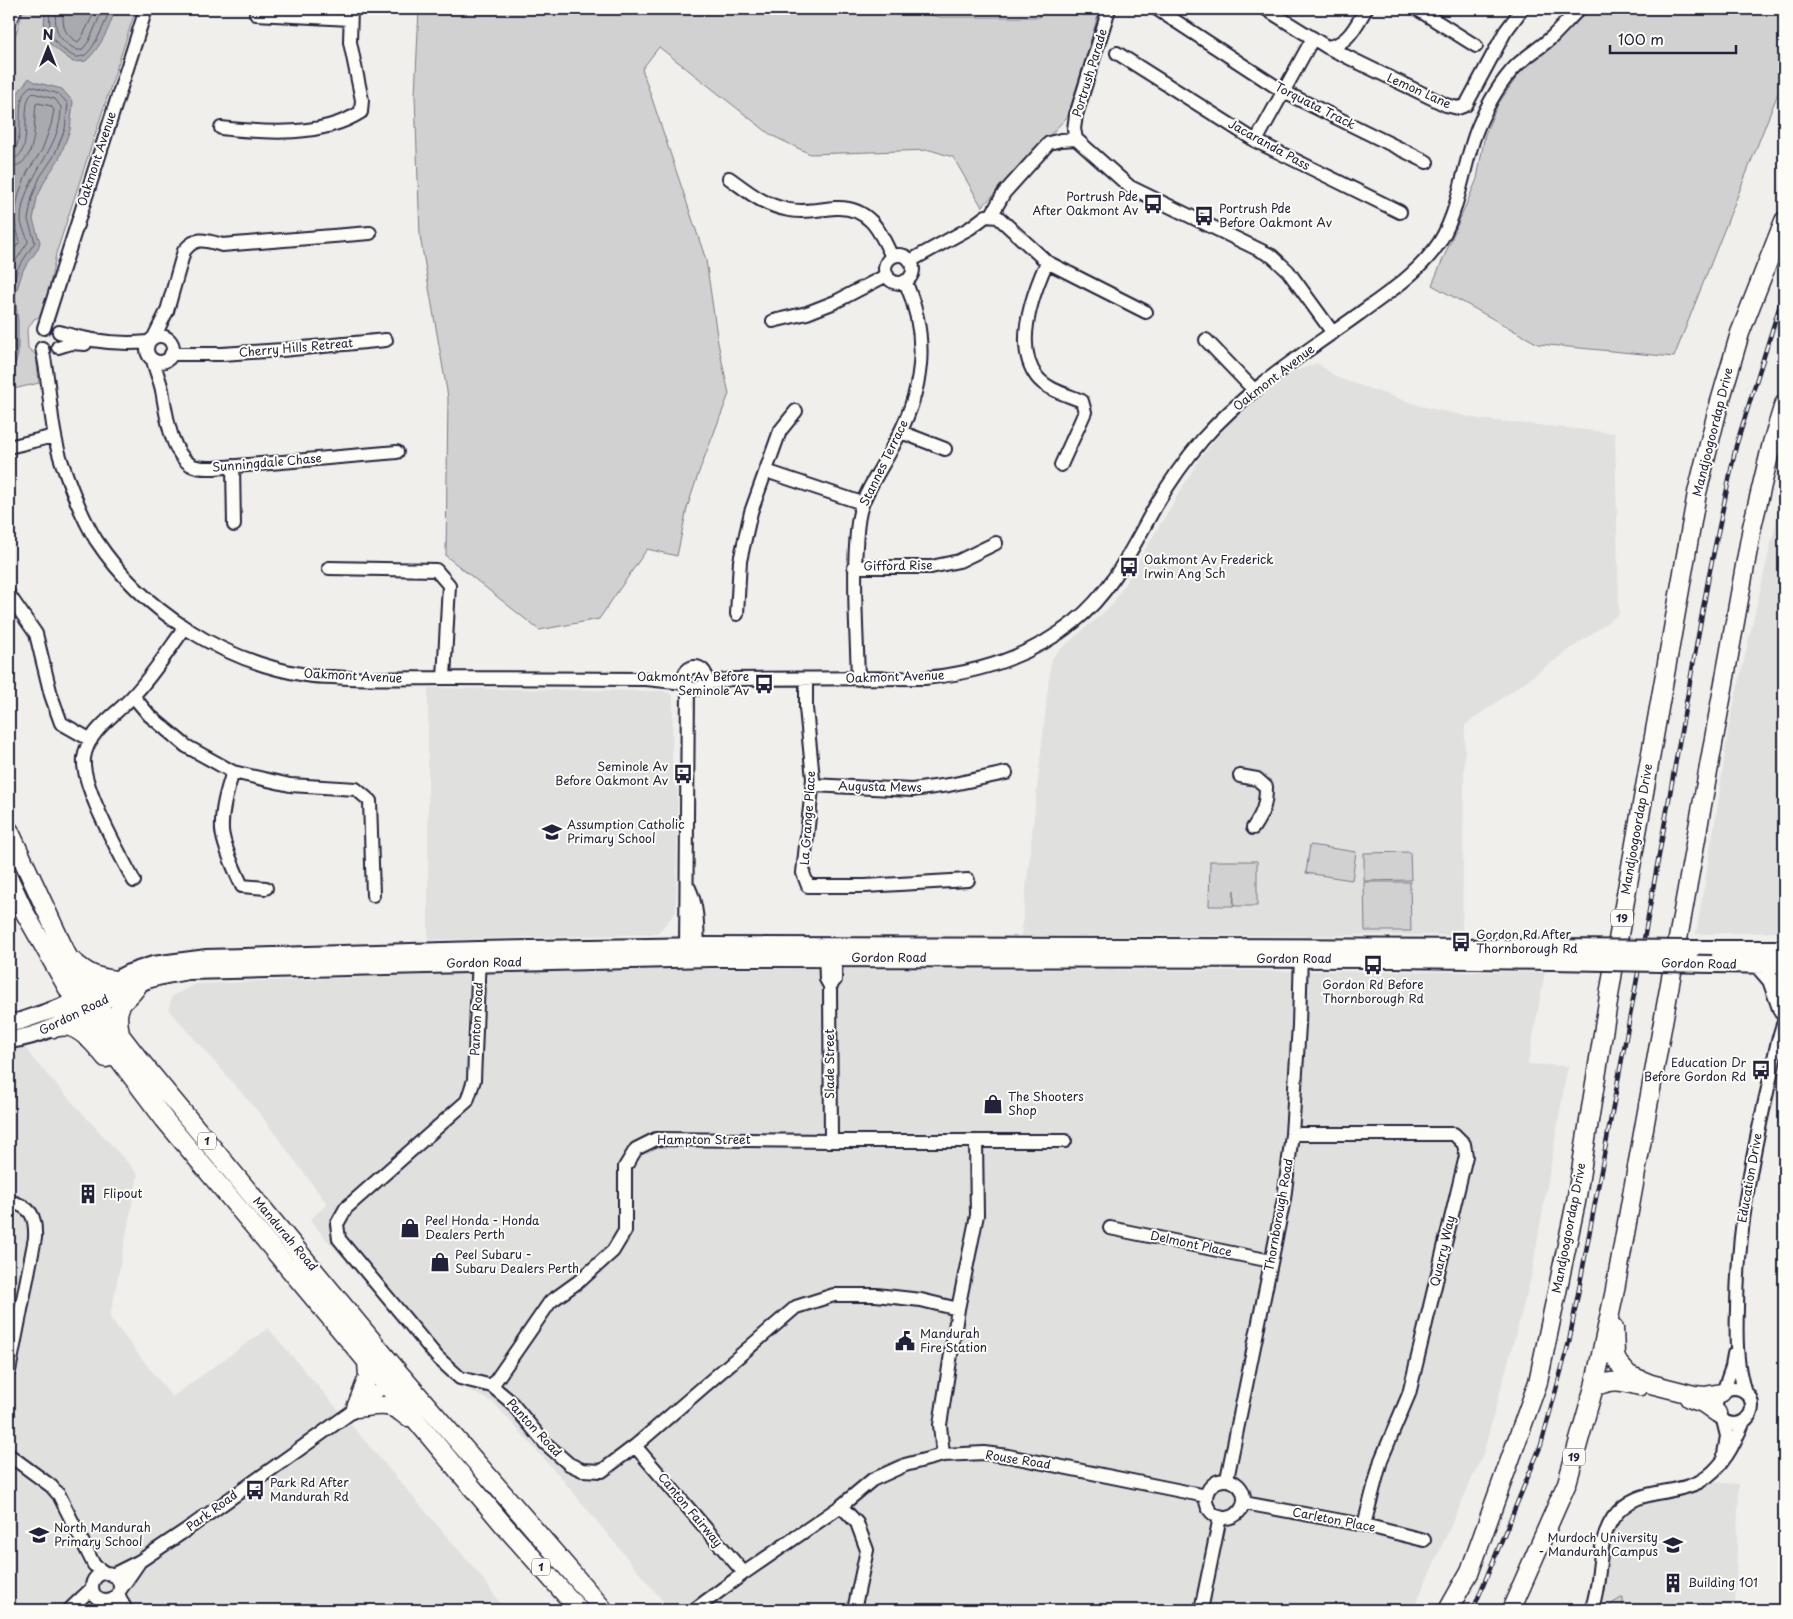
<svg xmlns="http://www.w3.org/2000/svg" width="1793" height="1619" font-family="'Playpen Sans',sans-serif">
<style>
.built{fill:#e0e0df}
.green{fill:#d2d1d1;stroke:#7a7a86}
.water{fill:#a9a9b0;stroke:#737381}
.lines{fill:none;stroke-linecap:round;stroke-linejoin:round}
.shore{stroke:#58586a;stroke-width:1}
.minor-casing{stroke:#22223b;stroke-width:16}
.major-casing{stroke:#22223b;stroke-width:20}
.highway-casing{stroke:#22223b;stroke-width:21}
.minor{stroke:#fdfcf7;stroke-width:12}
.major{stroke:#fdfcf7;stroke-width:16}
.highway{stroke:#fdfcf7;stroke-width:18}
.rail-casing{stroke:#22223b;stroke-width:4.5}
.rail{stroke:#fdfcf7;stroke-width:2.5;stroke-dasharray:8;stroke-linecap:butt}
.major-bridge-casing{stroke:#22223b;stroke-width:20;stroke-linecap:butt}
.major-bridge{stroke:#fdfcf7;stroke-width:16}
.labels{text-anchor:middle;stroke-width:4;stroke-linejoin:round;paint-order:stroke}
.shield{fill:#fdfcf7;stroke:#646373;stroke-width:1}
.shield-label{font-size:11px;font-weight:bold;fill:#22223b}
.street-label{font-size:12px;fill:#22223b;stroke:#fdfcf7}
.poi-label{font-size:12px;fill:#22223b;stroke:#fdfcf7;text-anchor:start}
</style>
<rect width="100%" height="100%" fill="#f0efec"/>
<filter id="ink" filterUnits="userSpaceOnUse"><feTurbulence type="fractalNoise" baseFrequency=".02" numOctaves="2"/><feDisplacementMap in="SourceGraphic" scale="10" xChannelSelector="R" yChannelSelector="G"/><feConvolveMatrix kernelMatrix="1 2 1 2 8 2 1 2 1" color-interpolation-filters="sRGB"/></filter>
<g filter="url(#ink)">
<!-- built -->
<path class="built" d="M1317,363L1338,378L1421,406L1479,419L1615,433L1619,614L1465,725L1462,935L1021,936L1051,660L1056,653L1112,605L1200,458L1234,417L1283,376Z
M1784,487V932L1696,934L1717,810L1729,725Z
M428,688L663,691L669,693L673,697L672,760L678,773L676,912L657,934L428,940Z
M605,968L1545,972L1528,1064L1568,1066L1531,1278L1483,1454L1413,1610H670L562,1479L494,1403L447,1379L310,1220L327,1204L261,1115L169,1010L172,996L196,984Z
M9,1023L33,1059L138,1174L110,1318L172,1397L268,1328L480,1575L505,1610H86L95,1604L87,1591L90,1570L50,1491L9,1465Z
M9,1466L50,1496L88,1573L84,1590L55,1610H9Z
M1713,1482L1739,1484L1735,1610H1599L1611,1539L1614,1531L1625,1515L1640,1504L1651,1500L1689,1493L1705,1487Z"/>
<!-- green -->
<path class="green" d="M24,9H136L56,254L44,315L34,319L27,330L28,348L36,355L39,383L9,390V54Z
M419,9H904L940,17H1040L1039,9H1100L1068,116L982,207L953,157L930,150L810,154L771,135L659,47L642,69L706,260L718,343L729,394L700,469L687,508L677,556L647,549L599,619L539,630L446,556L448,397L420,236L415,95Z
M1585,9H1784V78L1674,357L1538,344L1432,285L1477,179L1485,134L1498,104L1526,64L1570,26Z
M1310,845L1356,852L1352,880L1306,873Z
M1410,852L1411,880L1364,881V853Z
M1210,861H1257V906H1234V890L1233,906H1209Z
M1364,882H1410L1411,931H1365Z
M1623,1597V1610H1606L1613,1603Z"/>
<!-- water -->
<path class="water" d="M45,9H115C110,28 100,48 86,61L73,62L50,44L44,24Z
M29,78L35,82L62,89L73,102L70,130L59,159L45,180L37,198L33,220L40,242L38,249L23,270L15,296L18,321V355L15,364L9,368V156L16,124L17,94Z"/>
<g class="lines">
<!-- shore -->
<path class="shore" d="M50,9C48,35 52,44 75,57C77,57 80,57 83,56C93,53 107,19 110,9
M56,9C54,31 57,39 77,50H82L89,41L103,9
M63,9C63,25 62,33 78,42L82,37L96,9
M9,153L13,152C27,136 12,96 31,86L59,94L68,104L65,129L54,156L40,177L32,197L28,220L35,242L18,268L10,294L13,322V353L9,362
M9,160C38,158 17,102 33,93L55,99L61,107C62,150 21,178 21,220C21,227 27,235 28,242L13,265L9,277
M9,167C39,166 33,124 36,104L38,103L51,106L54,110L51,125L42,150L28,171L19,193L14,220L20,241L9,258"/>
<defs>
<path id="minor" d="M1109,9L1076,115L1074,129L1076,139L1130,187L1272,256L1288,271L1333,333
M1157,9L1284,92L1427,162
M1266,9L1327,47L1446,105L1458,108L1466,105L1505,32L1522,9
M1417,9L1476,46
M256,14L350,19
M1327,47C1348,45 1356,25 1366,9
M1117,53L1256,141L1400,212
M221,128C266,133 322,137 361,112L362,100L350,42L351,9
M1256,141L1313,38
M729,178C750,193 763,205 789,210C805,213 820,209 835,208C869,206 880,231 892,257
M991,216L1004,193L1049,143L1061,140L1076,139
M885 269a14 14 0 1 1 28 0a14 14 0 1 1-28 0Z
M910,261L970,228L986,216L998,217L1047,262L1146,312
M1047,262C1033,293 1013,346 1037,377C1047,390 1068,395 1082,401L1085,412L1061,465
M773,321L807,313L835,302L887,275
M44,328L146,9
M59,332C88,341 118,345 148,342
M147 349a13 13 0 1 1 26 0a13 13 0 1 1-26 0Z
M154,337L167,311L184,251C196,236 205,240 222,245L370,233
M1206,340L1254,390
M58,347L71,343L85,344
M42,348C51,386 49,426 62,463C70,486 83,519 96,540C143,611 221,661 306,675C315,677 324,677 333,677C371,680 408,678 446,678C512,678 579,679 646,679L685,683
M171,354H222L282,350L386,340
M153,360C155,370 160,380 162,390C166,412 170,452 191,465C199,469 206,468 214,468L397,452
M901,432L945,449
M9,447L54,436
M233,466L234,525
M766,471L862,503
M854,567H931L959,561L996,543
M329,568L436,570L449,585L444,678
M9,595L36,634L51,695L61,723L91,740
M737,614L740,561L751,512L780,431L796,411
M684 678a11 11 0 1 1 22 0a11 11 0 1 1-22 0Z
M806,679V708L813,779L803,873L808,886H865L968,880
M858,679C857,635 853,590 856,546C857,532 857,518 862,505C867,489 884,464 892,448C923,393 931,340 905,281
M704,684L731,679L925,678C978,673 1031,656 1074,622C1112,592 1132,548 1155,507C1169,483 1185,460 1203,439C1247,389 1305,353 1359,314C1385,295 1414,276 1434,250C1460,217 1462,165 1478,127C1487,106 1501,81 1517,65C1528,55 1541,47 1552,37C1561,28 1570,18 1579,9
M133,696L149,715L186,746L233,772L290,785L356,789L370,801L373,895
M233,772C227,790 221,810 222,830C223,845 235,871 242,886L266,888
M1240,776L1257,779L1266,787C1266,805 1263,813 1253,828
M812,785L912,790L949,785L1006,773
M134,881C120,854 81,786 84,758C88,730 116,715 133,696C152,676 168,651 184,629
M689,888C699,909 697,932 698,954
M825,950L826,979L830,986L831,1141
M686,953L688,686
M479,955L474,1080L467,1101L346,1208L337,1224L339,1239L438,1358L460,1378L492,1386L510,1401L545,1443L569,1464L582,1470L602,1471L635,1446L796,1307L834,1295H876L921,1300L958,1309
M1782,965L1784,979L1783,1006
M830,986L835,980L836,951
M1292,1134H1454L1464,1144L1466,1156L1409,1394L1381,1460L1364,1525
M9,1201C31,1207 36,1215 35,1238L9,1371
M1110,1228L1271,1261
M492,1386L550,1302L582,1279L613,1251L625,1231V1167L636,1149L656,1139L831,1141H1065
M1716 1406a18 18 0 1 1 36 0a18 18 0 1 1-36 0Z
M1723,1392L1732,1367L1734,1354
M1745,1392C1736,1366 1736,1336 1737,1309C1737,1234 1751,1161 1768,1088C1773,1066 1776,1042 1784,1022
M1723,1420L1727,1436L1724,1454
M635,1446L744,1573
M9,1455L51,1486L59,1495L94,1565L105,1573
M943,1455L940,1425L958,1309L977,1215L976,1141
M1227,1479L1284,1199L1292,1134L1299,1025L1301,952
M1206 1499a19 19 0 1 1 38 0a19 19 0 1 1-38 0Z
M1244,1503L1364,1525L1424,1540
M841,1506L857,1523L867,1550L854,1610
M92 1587a14 14 0 1 1 28 0a14 14 0 1 1-28 0Z
M112,1575L140,1561L189,1528L353,1411L392,1380
M120,1590L140,1561
M118,1594L126,1610
M69,1610L92,1588
M694,1610L744,1573L841,1506L872,1480L905,1465L943,1455L984,1453L1008,1456L1206,1496
M1201,1610L1220,1517
M1591,1610C1603,1581 1595,1545 1613,1518C1636,1486 1669,1497 1699,1482C1723,1469 1734,1444 1744,1421"/>
<path id="major" d="M1692,949H1784
M1712,964L1784,965
M1758,965L1771,980L1782,1011
M9,1023L21,1021L62,1007L129,973L153,965L207,958L479,950L707,946L1549,948
M9,1040C58,1034 95,1002 139,983C155,976 171,974 188,971L711,958L1394,959L1552,961"/>
<path id="highway" d="M9,17L12,9
M9,830L67,955L97,1005L138,1058L399,1373L604,1610
M9,879L25,913L75,1001L164,1119L502,1523L579,1610
M74,962C89,975 96,977 115,980
M54,1028C59,1027 65,1026 70,1027C84,1031 97,1047 106,1058
M120,1034C118,1021 115,1009 126,999C132,993 135,991 139,983
M1614,1328L1615,1354L1618,1363L1629,1375L1651,1384L1694,1395L1705,1396L1721,1393
M367,1362L368,1377L356,1408C379,1406 389,1401 407,1417
M1594,1387C1613,1379 1620,1381 1640,1386
M1689,1398L1703,1403L1717,1413
M1448,1610L1470,1571L1538,1382L1576,1202L1618,940L1697,493L1717,412L1740,333L1784,221
M1511,1610L1567,1483L1594,1387L1614,1295L1752,527L1772,443L1784,404"/>
</defs>
<!-- minor casing -->
<use href="#minor" class="minor-casing"/>
<!-- major casing -->
<use href="#major" class="major-casing"/>
<!-- highway casing -->
<use href="#highway" class="highway-casing"/>
<!-- minor -->
<use href="#minor" class="minor"/>
<!-- major -->
<use href="#major" class="major"/>
<!-- highway -->
<use href="#highway" class="highway"/>
<defs>
<path id="rail" d="M1473,1610L1541,1445L1569,1342L1636,984L1709,575L1736,446L1784,292"/>
</defs>
<!-- rail casing -->
<use href="#rail" class="rail-casing"/>
<!-- rail -->
<use href="#rail" class="rail"/>
<defs>
<path id="major-bridge" d="M1549,948L1692,949
M1552,961L1712,964"/>
</defs>
<!-- major-bridge casing -->
<use href="#major-bridge" class="major-bridge-casing"/>
<!-- major-bridge -->
<use href="#major-bridge" class="major-bridge"/>
</g>
</g>
<!-- icons -->
<defs>
<symbol id="bus-bare" viewBox="-9 -9 18 18"><path d="M-5-6H5V4H4V6H2V4H-2V6H-4V4H-5ZM-3.5-4V0h7V-4ZM-3.5 1.2v1.5H-2V1.2ZM2 1.2v1.5H3.5V1.2Z" fill="#22223b" stroke="#fdfcf7" stroke-width="2.5" paint-order="stroke"/></symbol>
<symbol id="school-bare" viewBox="-9 -9 18 18"><path d="M0-5L7-2L0 1L-7-2ZM-4 1L0 2.5L4 1V4Q0 6-4 4Z" fill="#22223b" stroke="#fdfcf7" stroke-width="2.5" paint-order="stroke"/></symbol>
<symbol id="shop-bare" viewBox="-9 -9 18 18"><path d="M-5-2.5h2.3a2.7 3.5 0 0 1 5.4 0H5L5.5 6h-11ZM-1.5-2.5h3a1.5 2.3 0 0 0-3 0Z" fill="#22223b" stroke="#fdfcf7" stroke-width="2.5" paint-order="stroke"/></symbol>
<symbol id="building-bare" viewBox="-9 -9 18 18"><path d="M-4-6H4V6H1V3H-1V6H-4ZM-2.5-4.3h1.7v1.8h-1.7ZM.8-4.3h1.7v1.8H.8ZM-2.5-1h1.7V.8h-1.7ZM.8-1h1.7V.8H.8Z" fill="#22223b" stroke="#fdfcf7" stroke-width="2.5" paint-order="stroke"/></symbol>
<symbol id="civic-bare" viewBox="-9 -9 18 18"><path d="M-.6-6.5H3V-4.5H.6V-3L4-1V1h2V6H-6V1h2V-1L-.6-3ZM-1.2 2.5V6h2.4V2.5Z" fill="#22223b" stroke="#fdfcf7" stroke-width="2.5" paint-order="stroke"/></symbol>
<symbol id="university-bare" viewBox="-9 -9 18 18"><path d="M0-5L7-2L0 1L-7-2ZM-4 1L0 2.5L4 1V4Q0 6-4 4Z" fill="#22223b" stroke="#fdfcf7" stroke-width="2.5" paint-order="stroke"/></symbol>
</defs>
<g fill-rule="evenodd">
<use href="#bus-bare" x="1139" y="190" width="28" height="28"/>
<use href="#bus-bare" x="1190" y="202" width="28" height="28"/>
<use href="#bus-bare" x="1115" y="553" width="28" height="28"/>
<use href="#bus-bare" x="750" y="670" width="28" height="28"/>
<use href="#bus-bare" x="669" y="760" width="28" height="28"/>
<use href="#school-bare" x="538" y="818" width="28" height="28"/>
<use href="#bus-bare" x="1447" y="928" width="28" height="28"/>
<use href="#bus-bare" x="1359" y="951" width="28" height="28"/>
<use href="#bus-bare" x="1747" y="1056" width="28" height="28"/>
<use href="#shop-bare" x="979" y="1090" width="28" height="28"/>
<use href="#building-bare" x="74" y="1180" width="28" height="28"/>
<use href="#shop-bare" x="396" y="1214" width="28" height="28"/>
<use href="#shop-bare" x="426" y="1248" width="28" height="28"/>
<use href="#civic-bare" x="891" y="1327" width="28" height="28"/>
<use href="#bus-bare" x="241" y="1476" width="28" height="28"/>
<use href="#school-bare" x="25" y="1521" width="28" height="28"/>
<use href="#university-bare" x="1659" y="1531" width="28" height="28"/>
<use href="#building-bare" x="1659" y="1569" width="28" height="28"/>
</g>
<g class="labels">
<!-- shield labels -->
<g class="shield">
<rect x="1611" y="909.5" width="22" height="17" rx="4"/>
<rect x="198" y="1132.5" width="18" height="17" rx="4"/>
<rect x="1563" y="1448.5" width="22" height="17" rx="4"/>
<rect x="532" y="1558.5" width="18" height="17" rx="4"/>
</g>
<g class="shield-label">
<text x="1622" y="922">19</text>
<text x="207" y="1145">1</text>
<text x="1574" y="1461">19</text>
<text x="541" y="1571">1</text>
</g>
<!-- street labels -->
<g class="street-label">
<text transform="translate(1090 73) rotate(-73)" y="4">Portrush Parade</text>
<text transform="translate(1419 91) rotate(24)" y="4">Lemon Lane</text>
<text transform="translate(1315 106) rotate(27)" y="4">Torquata Track</text>
<text transform="translate(1269 145) rotate(29)" y="4">Jacaranda Pass</text>
<text transform="translate(97 159) rotate(-72)" y="4">Oakmont Avenue</text>
<text transform="translate(296 348) rotate(-5)" y="4">Cherry Hills Retreat</text>
<text transform="translate(1274 378) rotate(-38)" y="4">Oakmont Avenue</text>
<text transform="translate(1713 432) rotate(-76)" y="4">Mandjoogoordap Drive</text>
<text transform="translate(267 463) rotate(-5)" y="4">Sunningdale Chase</text>
<text transform="translate(884 463) rotate(-64)" y="4">Stannes Terrace</text>
<text transform="translate(898 566) rotate(-1)" y="4">Gifford Rise</text>
<text transform="translate(353 676) rotate(3)" y="4">Oakmont Avenue</text>
<text transform="translate(895 677) rotate(-2)" y="4">Oakmont Avenue</text>
<text transform="translate(880 787) rotate(1)" y="4">Augusta Mews</text>
<text transform="translate(808 818) rotate(-86)" y="4">La Grange Place</text>
<text transform="translate(1637 829) rotate(-80)" y="4">Mandjoogoordap Drive</text>
<text x="889" y="962">Gordon Road</text>
<text x="1294" y="963">Gordon Road</text>
<text transform="translate(484 963) rotate(-1)" y="4">Gordon Road</text>
<text transform="translate(1699 964) rotate(1)" y="4">Gordon Road</text>
<text transform="translate(74 1015) rotate(-26)" y="4">Gordon Road</text>
<text transform="translate(477 1019) rotate(-87)" y="4">Panton Road</text>
<text transform="translate(830 1064) rotate(-90)" y="4">Slade Street</text>
<text x="704" y="1144">Hampton Street</text>
<text transform="translate(1750 1178) rotate(-80)" y="4">Education Drive</text>
<text transform="translate(1279 1215) rotate(-80)" y="4">Thornborough Road</text>
<text transform="translate(1569 1228) rotate(-79)" y="4">Mandjoogoordap Drive</text>
<text transform="translate(285 1234) rotate(50)" y="4">Mandurah Road</text>
<text transform="translate(1191 1244) rotate(12)" y="4">Delmont Place</text>
<text transform="translate(1443 1251) rotate(-77)" y="4">Quarry Way</text>
<text transform="translate(534 1428) rotate(47)" y="4">Panton Road</text>
<text transform="translate(1018 1460) rotate(9)" y="4">Rouse Road</text>
<text transform="translate(690 1510) rotate(50)" y="4">Canton Fairway</text>
<text transform="translate(212 1511) rotate(-36)" y="4">Park Road</text>
<text transform="translate(1334 1520) rotate(11)" y="4">Carleton Place</text>
</g>
<!-- poi labels -->
<g class="poi-label">
<text x="1138" y="201" text-anchor="end">Portrush Pde<tspan x="1138" dy="14">After Oakmont Av</tspan></text>
<text x="1219" y="213">Portrush Pde<tspan x="1219" dy="14">Before Oakmont Av</tspan></text>
<text x="1144" y="564">Oakmont Av Frederick<tspan x="1144" dy="14">Irwin Ang Sch</tspan></text>
<text x="749" y="681" text-anchor="end">Oakmont Av Before<tspan x="749" dy="14">Seminole Av</tspan></text>
<text x="668" y="771" text-anchor="end">Seminole Av<tspan x="668" dy="14">Before Oakmont Av</tspan></text>
<text x="567" y="829">Assumption Catholic<tspan x="567" dy="14">Primary School</tspan></text>
<text x="1476" y="939">Gordon Rd After<tspan x="1476" dy="14">Thornborough Rd</tspan></text>
<text x="1373" y="989" text-anchor="middle">Gordon Rd Before<tspan x="1373" dy="14">Thornborough Rd</tspan></text>
<text x="1746" y="1067" text-anchor="end">Education Dr<tspan x="1746" dy="14">Before Gordon Rd</tspan></text>
<text x="1008" y="1101">The Shooters<tspan x="1008" dy="14">Shop</tspan></text>
<text x="103" y="1198">Flipout</text>
<text x="425" y="1225">Peel Honda - Honda<tspan x="425" dy="14">Dealers Perth</tspan></text>
<text x="455" y="1259">Peel Subaru -<tspan x="455" dy="14">Subaru Dealers Perth</tspan></text>
<text x="920" y="1338">Mandurah<tspan x="920" dy="14">Fire Station</tspan></text>
<text x="270" y="1487">Park Rd After<tspan x="270" dy="14">Mandurah Rd</tspan></text>
<text x="54" y="1532">North Mandurah<tspan x="54" dy="14">Primary School</tspan></text>
<text x="1658" y="1542" text-anchor="end">Murdoch University<tspan x="1658" dy="14">- Mandurah Campus</tspan></text>
<text x="1688" y="1587">Building 101</text>
</g>
</g>
<!-- margin -->
<rect width="1793" height="1619" fill="none" stroke="#fdfcf7" stroke-width="30"/>
<rect x="15" y="15" width="1763" height="1589" fill="none" stroke="#22223b" stroke-width="2" filter="url(#ink)"/>
<!-- north arrow -->
<g transform="translate(48 48)" stroke="#fdfcf7" stroke-width="4" paint-order="stroke">
<path d="M0-4L9 19L0 12L-9 19Z" fill="#22223b"/>
<text y="-8" font-size="14" font-weight="bold" text-anchor="middle" fill="#22223b">N</text>
</g>
<!-- scale -->
<path d="M1610 45v8h126v-8" fill="none" stroke="#22223b" stroke-width="2.5"/>
<text x="1618" y="45" font-size="15" fill="#22223b" stroke="#fdfcf7" stroke-width="4" paint-order="stroke">100 m</text>
</svg>
